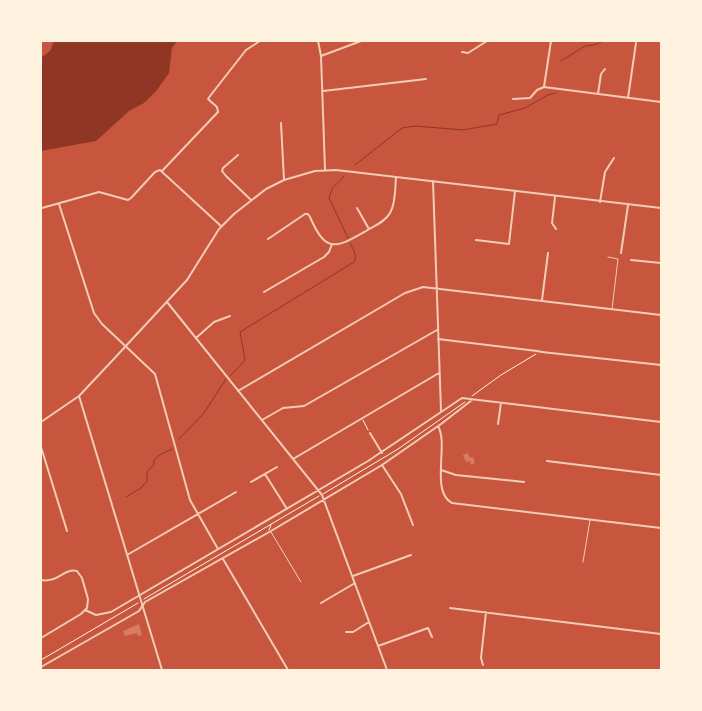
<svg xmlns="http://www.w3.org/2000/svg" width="702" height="711" font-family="'Exo 2',sans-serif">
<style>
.water{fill:#8f3625}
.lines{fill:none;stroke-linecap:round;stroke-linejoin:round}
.stream{stroke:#8f3625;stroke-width:1}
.building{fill:#d67c66}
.path{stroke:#fff3e0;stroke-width:1}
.service{stroke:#f1ccb7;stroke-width:1}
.minor{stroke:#f1ccb7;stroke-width:2}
.tertiary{stroke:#f1ccb7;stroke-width:2}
</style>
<rect width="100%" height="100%" fill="#c8553d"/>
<!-- water -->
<path class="water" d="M54,41H177L172,48L169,73L157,90L144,103L129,111L96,141L41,151V58L50,51Z"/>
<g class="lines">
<!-- stream -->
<path class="stream" d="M561,61L585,46L594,45L604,41
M355,165L402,128L415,126L463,130L497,124L499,115L525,108L548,95L556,93
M344,176L332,189L329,198L348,238
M230,376L245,360L240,332L354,262C358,256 353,249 350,243
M179,439L204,413L226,379
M126,497L141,488L147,481V472L154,465V460L161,454L172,449"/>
</g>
<!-- building -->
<path class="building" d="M468,453L470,458L473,457L475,463L471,465L470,461L467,462L465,460L463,455Z
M139,624L142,635L138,636L137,633L125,636L123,631Z"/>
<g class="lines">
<!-- path -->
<path class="path" d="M472,396L501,375L536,354
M363,420L368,430
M323,494L398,449L465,402
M269,530L271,525
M144,599L319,496
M41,660L138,603"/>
<!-- service -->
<path class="service" d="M608,257L618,259L612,309
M271,532L301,582
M583,562L590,520"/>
<!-- minor -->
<path class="minor" d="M318,41L321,56L325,170
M462,52L468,53L487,41
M321,56L361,41
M544,87L551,41
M323,91L426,79
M598,94L601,74L605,69
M628,98L636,43
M513,99L530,98L537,90L544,87L661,102
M281,123L284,180
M238,155L223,168L222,171L226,176L251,200
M162,171L218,112L217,107L208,99L210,96L246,50L260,41
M433,181L441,411
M555,197L552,223L556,229
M600,202L605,172L614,158
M59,204L94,313L102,324L155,374L190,500L218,549
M42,208L99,192L128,200L131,198L155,172L160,170L221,226
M357,208L369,229
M268,239L305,214H308L310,217C326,254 336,248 366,231C374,226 385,222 390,213C396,203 395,188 396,177
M476,240L509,244L515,191
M621,253L628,205
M631,260L661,263
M264,292L324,257L329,252L332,244
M542,300L548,253
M167,302L322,495L387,670
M196,338L214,322L230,316
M438,339L537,351
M542,352L661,365
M238,391L405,293L423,287L661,315
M262,420L283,408L304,406L437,330
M498,424L501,403
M438,426C449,444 430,492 452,503L661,528
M370,433L382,453
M41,447L67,531
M293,459L439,373
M547,461L661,475
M382,465L401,494L413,525
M441,470L456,475L524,482
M265,474L287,509
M251,482L277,467
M127,555L236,492
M223,559L288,670
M661,574V573
M353,576L411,555
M41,580C59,583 63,568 77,571L82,578L88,599L87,608L81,614L41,638
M321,603L355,583
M450,608L661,634
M85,610L96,615L111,612L368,461L462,398L661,422
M346,632H353L369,622
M378,646L428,628L432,637
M483,665L481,658L486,612
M41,667L139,611L145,602L271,531L382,465L441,424L472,400
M115,670H116"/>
<!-- tertiary -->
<path class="tertiary" d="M537,351L542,352
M79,396L162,670
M41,422L79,396L111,362L187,280L219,229L234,214L266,189L284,180L315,171L336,170L661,208"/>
</g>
<!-- border -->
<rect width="702" height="711" fill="none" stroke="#fff3e0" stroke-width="84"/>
</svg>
